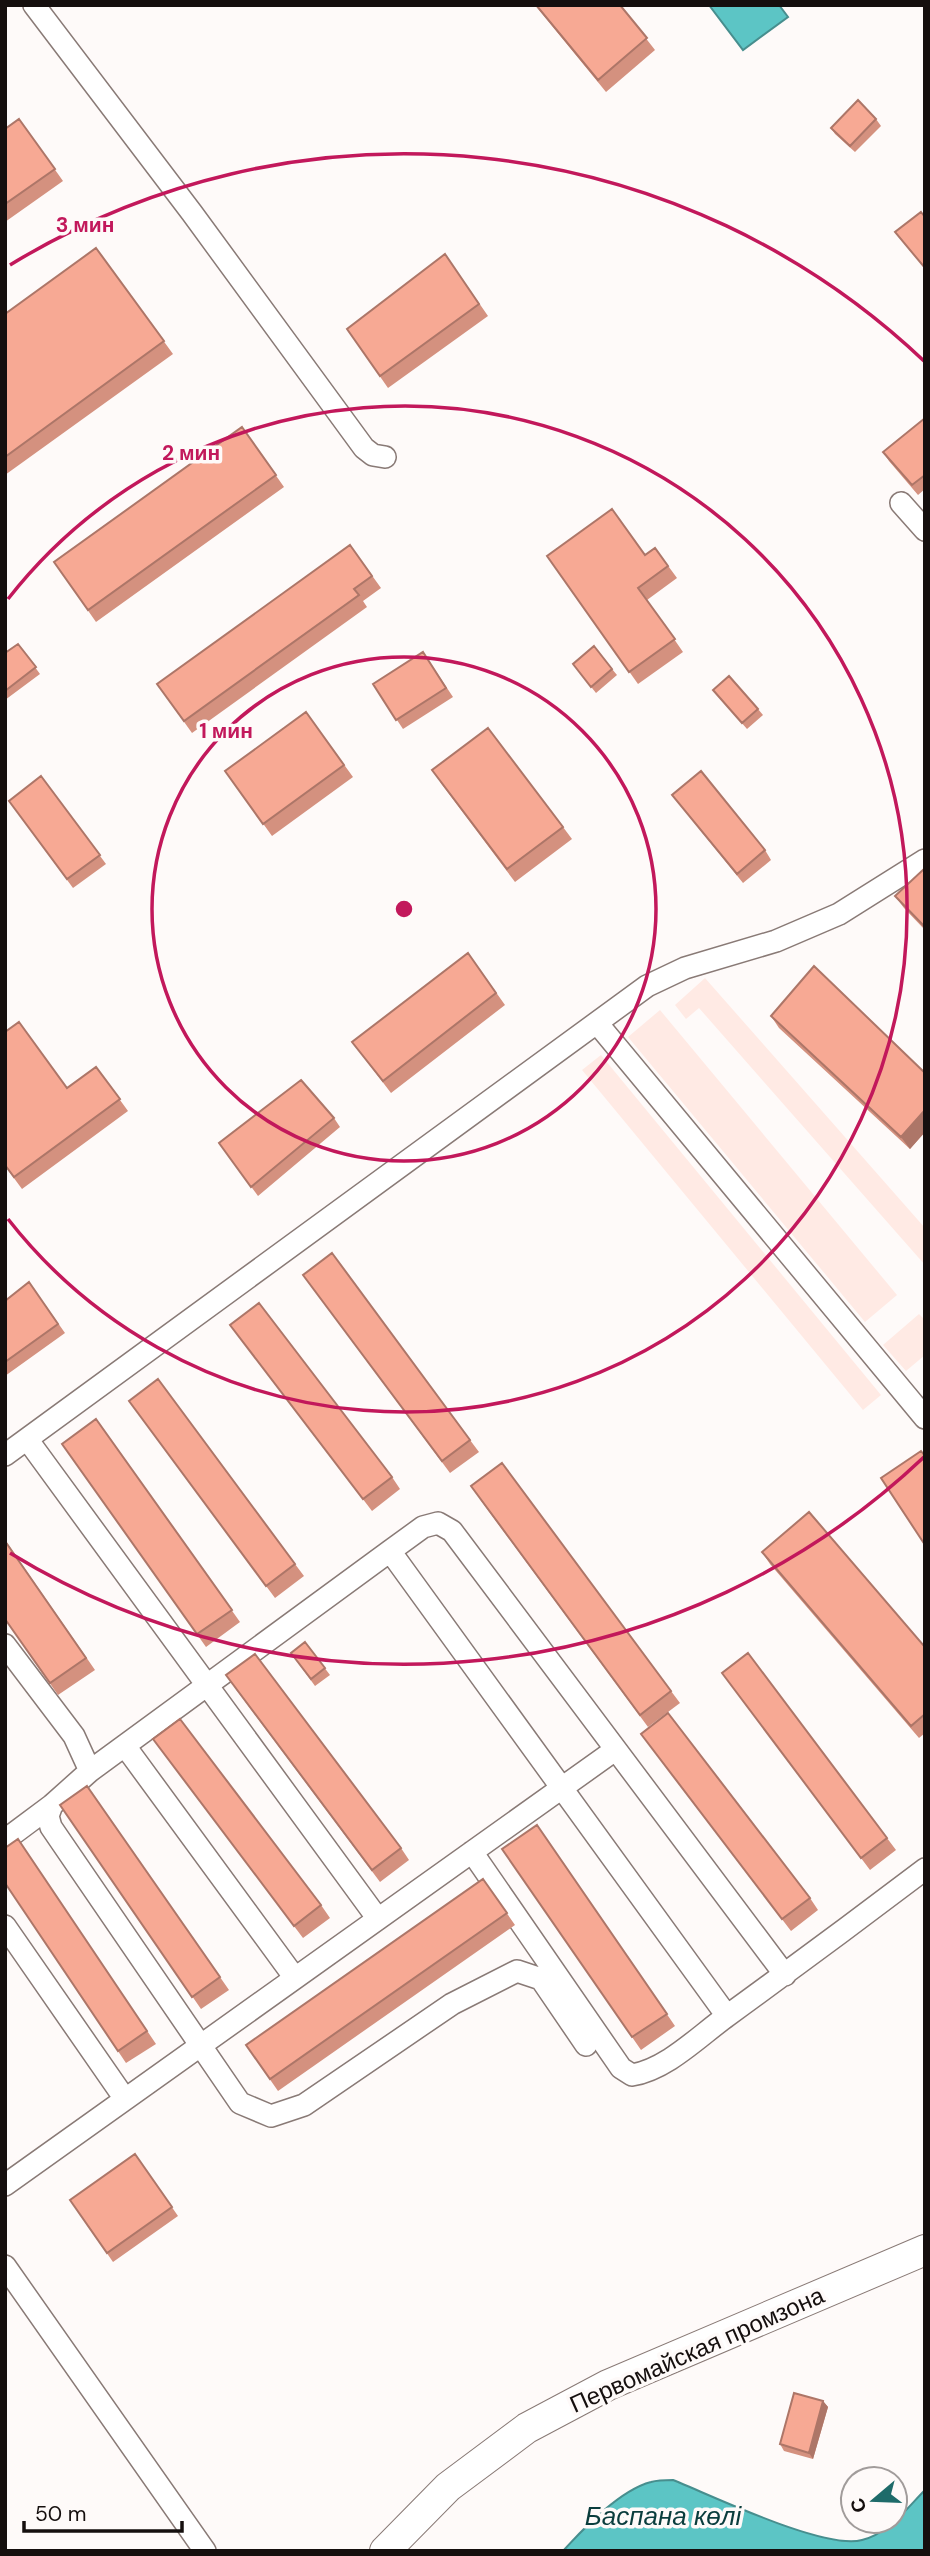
<svg xmlns="http://www.w3.org/2000/svg" width="930" height="2556" font-family="'DM Sans',sans-serif">
<style>
.built{fill:#ffeae4}
.water{fill:#5cc5c5;stroke:#478e8e;stroke-width:2}
.lines{fill:none;stroke-linecap:round;stroke-linejoin:round}
.street-casing{stroke:#897a76;stroke-width:24}
.secondary-casing{stroke:#897a76;stroke-width:32}
.street{stroke:#fff;stroke-width:21}
.secondary{stroke:#fff;stroke-width:30}
.wall{fill:#d4917f}
.shaded-wall{fill:#ad7668}
.building{fill:#f7a994;stroke:#ad7668;stroke-width:2}
.ring{fill:none;stroke:#c2185b;stroke-width:3.5}
.labels{text-anchor:middle;stroke-width:7;stroke-linejoin:round;paint-order:stroke}
.street-label{font-size:24px;fill:#150f0e;stroke:#fefaf9}
.water-label{font-size:26px;font-style:italic;fill:#0a3d3d;stroke:#fefaf9}
.centre{fill:#c2185b;stroke:#fefaf9;stroke-width:3.5}
.ring-label{font-size:21px;text-anchor:middle;font-weight:bold;fill:#c2185b;stroke:#fefaf9;stroke-width:7;stroke-linejoin:round;paint-order:stroke}
</style>
<rect width="100%" height="100%" fill="#fefaf9"/>
<!-- built -->
<path class="built" d="M705,978L925,1228V1265L699,1008L686,1019L675,1005Z
M660,1010L897,1295L865,1322L628,1037Z
M601,1055L881,1395L863,1410L582,1070Z
M919,1314L925,1320V1355L906,1371L883,1345Z"/>
<!-- water -->
<path class="water" d="M709,5H779L788,17L743,50Z
M673,2480C713,2496 824,2550 862,2540C888,2534 907,2508 925,2490V2551H563C584,2528 620,2490 651,2482C658,2480 666,2480 673,2480Z"/>
<g class="lines">
<defs>
<path id="street" d="M34,5L192,213L364,448L373,455L385,457
M901,503L925,530
M597,1023L925,1418
M27,1439L378,1919
M5,1455L647,986L685,968L776,941L839,914L925,860
M390,1551L727,2016
M5,1645L74,1736L90,1771L52,1805L48,1816L51,1827L240,2103L271,2116L304,2105L452,2004L517,1971L541,1979L586,2045
M125,1746L295,1978
M90,1771L390,1551L423,1527L438,1523L452,1531L785,1975
M5,1840L52,1805
M472,1852L621,2068L632,2075C667,2069 698,2037 727,2016C793,1968 859,1919 925,1869
M5,1926L125,2099
M5,2185L615,1750
M5,2266L205,2551"/>
<path id="secondary" d="M385,2551L448,2487L527,2428L608,2385L925,2250"/>
</defs>
<!-- street casing -->
<use href="#street" class="street-casing"/>
<!-- secondary casing -->
<use href="#secondary" class="secondary-casing"/>
<!-- street -->
<use href="#street" class="street"/>
<!-- secondary -->
<use href="#secondary" class="secondary"/>
</g>
<!-- wall -->
<path class="wall" d="M535,5H620L655,50L606,92Z
M19,119L63,181L5,222V129Z
M876,119L881,126L855,152L835,134L831,128Z
M96,248L173,354L5,475V314Z
M445,254L488,316L388,388L347,329Z
M925,418V489L918,495L889,461L883,452Z
M242,427L284,487L96,622L54,562Z
M350,545L381,588L363,601L367,607L192,733L157,684Z
M655,548L677,578L647,600L683,652L638,684L547,556L645,555Z
M18,644L40,674L5,700V653Z
M423,652L453,697L403,729L373,684Z
M573,664L612,669L617,675L596,693Z
M713,690L758,709L763,715L747,729Z
M306,712L353,777L272,836L225,771Z
M41,776L106,864L73,888L9,801Z
M440,782L563,827L572,839L515,882Z
M672,795L765,850L771,860L743,883Z
M925,868V930L904,908L895,896Z
M468,953L505,1005L391,1093L352,1042Z
M771,1016L925,1073V1132L910,1149L779,1028Z
M96,1067L128,1111L22,1189L5,1166L67,1088Z
M334,1118L340,1127L258,1196L219,1143Z
M29,1282L65,1333L5,1376V1301Z
M312,1287L470,1440L479,1452L450,1473Z
M230,1325L392,1477L400,1489L372,1511Z
M138,1413L295,1564L304,1576L275,1598Z
M96,1419L240,1622L206,1647L62,1444Z
M479,1498L671,1691L680,1703L648,1727Z
M5,1540L95,1670L58,1695L5,1619Z
M762,1552L925,1647V1733L919,1738L770,1564Z
M305,1642L330,1675L315,1686L291,1653Z
M731,1685L887,1838L896,1850L870,1870Z
M235,1688L401,1848L409,1860L380,1882Z
M641,1734L810,1898L818,1910L791,1931Z
M153,1739L321,1905L330,1918L303,1938Z
M87,1786L229,1990L201,2009L60,1805Z
M537,1825L675,2026L641,2050L502,1849Z
M18,1839L156,2044L126,2063L5,1883Z
M483,1879L515,1925L278,2091L246,2045Z
M135,2154L178,2216L113,2262L70,2200Z
M823,2401L828,2407L813,2459L784,2451L780,2444Z"/>
<!-- shaded-wall -->
<path class="shaded-wall" d="M925,1110V1132L910,1149L901,1137Z
M823,2401L828,2407L813,2459L809,2453Z"/>
<!-- building -->
<path class="building" d="M536,5H620L647,38L598,80Z
M858,100L876,119L850,146L831,128Z
M19,119L55,169L5,204V129Z
M921,212L925,217V268L895,232Z
M96,248L164,341L5,457V314Z
M445,254L479,304L380,376L347,329Z
M925,418V475L912,485L883,452Z
M242,427L276,475L88,610L54,562Z
M612,509L645,555L655,548L668,566L638,588L675,639L629,672L547,556Z
M350,545L372,576L354,589L359,595L184,721L157,684Z
M18,644L36,667L5,691V653Z
M594,646L612,669L591,687L573,664Z
M423,652L446,688L396,720L373,684Z
M729,676L758,709L742,723L713,690Z
M306,712L344,765L263,824L225,771Z
M488,728L563,827L507,869L432,770Z
M701,771L765,850L737,874L672,795Z
M41,776L100,855L67,879L9,801Z
M925,868V927L895,896Z
M468,953L496,993L383,1081L352,1042Z
M814,966L925,1073V1110L901,1137L771,1016Z
M19,1022L67,1088L96,1067L120,1099L14,1177L5,1165V1032Z
M301,1080L334,1118L251,1187L219,1143Z
M332,1253L470,1440L442,1461L303,1275Z
M29,1282L58,1324L5,1362V1301Z
M259,1303L392,1477L363,1499L230,1325Z
M158,1379L295,1564L266,1586L129,1401Z
M96,1419L232,1610L197,1634L62,1444Z
M921,1451L925,1456V1545L881,1478Z
M502,1463L671,1691L640,1715L471,1486Z
M809,1512L925,1647V1714L911,1726L762,1552Z
M5,1541L86,1658L50,1683L5,1619Z
M305,1642L325,1668L311,1679L291,1653Z
M748,1653L887,1838L861,1858L722,1673Z
M255,1654L401,1848L372,1870L226,1675Z
M668,1713L810,1898L782,1919L641,1734Z
M180,1719L321,1905L294,1926L153,1739Z
M87,1786L220,1977L192,1997L60,1805Z
M537,1825L667,2014L632,2037L502,1849Z
M18,1839L147,2031L118,2051L5,1883V1848Z
M483,1879L507,1913L270,2079L246,2045Z
M135,2154L172,2207L107,2253L70,2200Z
M794,2393L823,2401L809,2453L780,2444Z"/>
<!-- distance rings -->
<g class="ring">
<circle cx="404" cy="909" r="252"/>
<path d="M8 599A503 503 0 1 1 8 1219"/>
<path d="M924 1457A755 755 0 0 1 10 1553M10 265A755 755 0 0 1 924 361"/>
</g>
<g class="labels">
<!-- street labels -->
<g class="street-label">
<text transform="translate(697 2350) rotate(-24)" y="8">Первомайская промзона</text>
</g>
<!-- water labels -->
<g class="water-label">
<text x="663" y="2525">Баспана көлі</text>
</g>
</g>
<circle cx="404" cy="909" r="10" class="centre"/>
<g class="ring-label">
<text x="85" y="232">3 мин</text>
<text x="191" y="460">2 мин</text>
<text x="226" y="738">1 мин</text>
</g>
<!-- border -->
<rect width="930" height="2556" fill="none" stroke="#150f0e" stroke-width="14"/>
<!-- north arrow -->
<g transform="translate(874 2500) rotate(251)"><circle r="33" fill="#fefaf9" stroke="#a19c9b" stroke-width="2"/>
<path d="M0-5L12 26L0 18L-12 26Z" fill="#1e6b6a"/>
<text y="-10" font-size="19" font-weight="bold" text-anchor="middle" fill="#150f0e">С</text>
</g>
<!-- scale -->
<path d="M24 2521v10h158v-10" fill="none" stroke="#150f0e" stroke-width="3.5"/>
<text x="35" y="2521" font-size="21" fill="#150f0e" stroke="#fefaf9" stroke-width="5" paint-order="stroke">50 m</text>
</svg>
